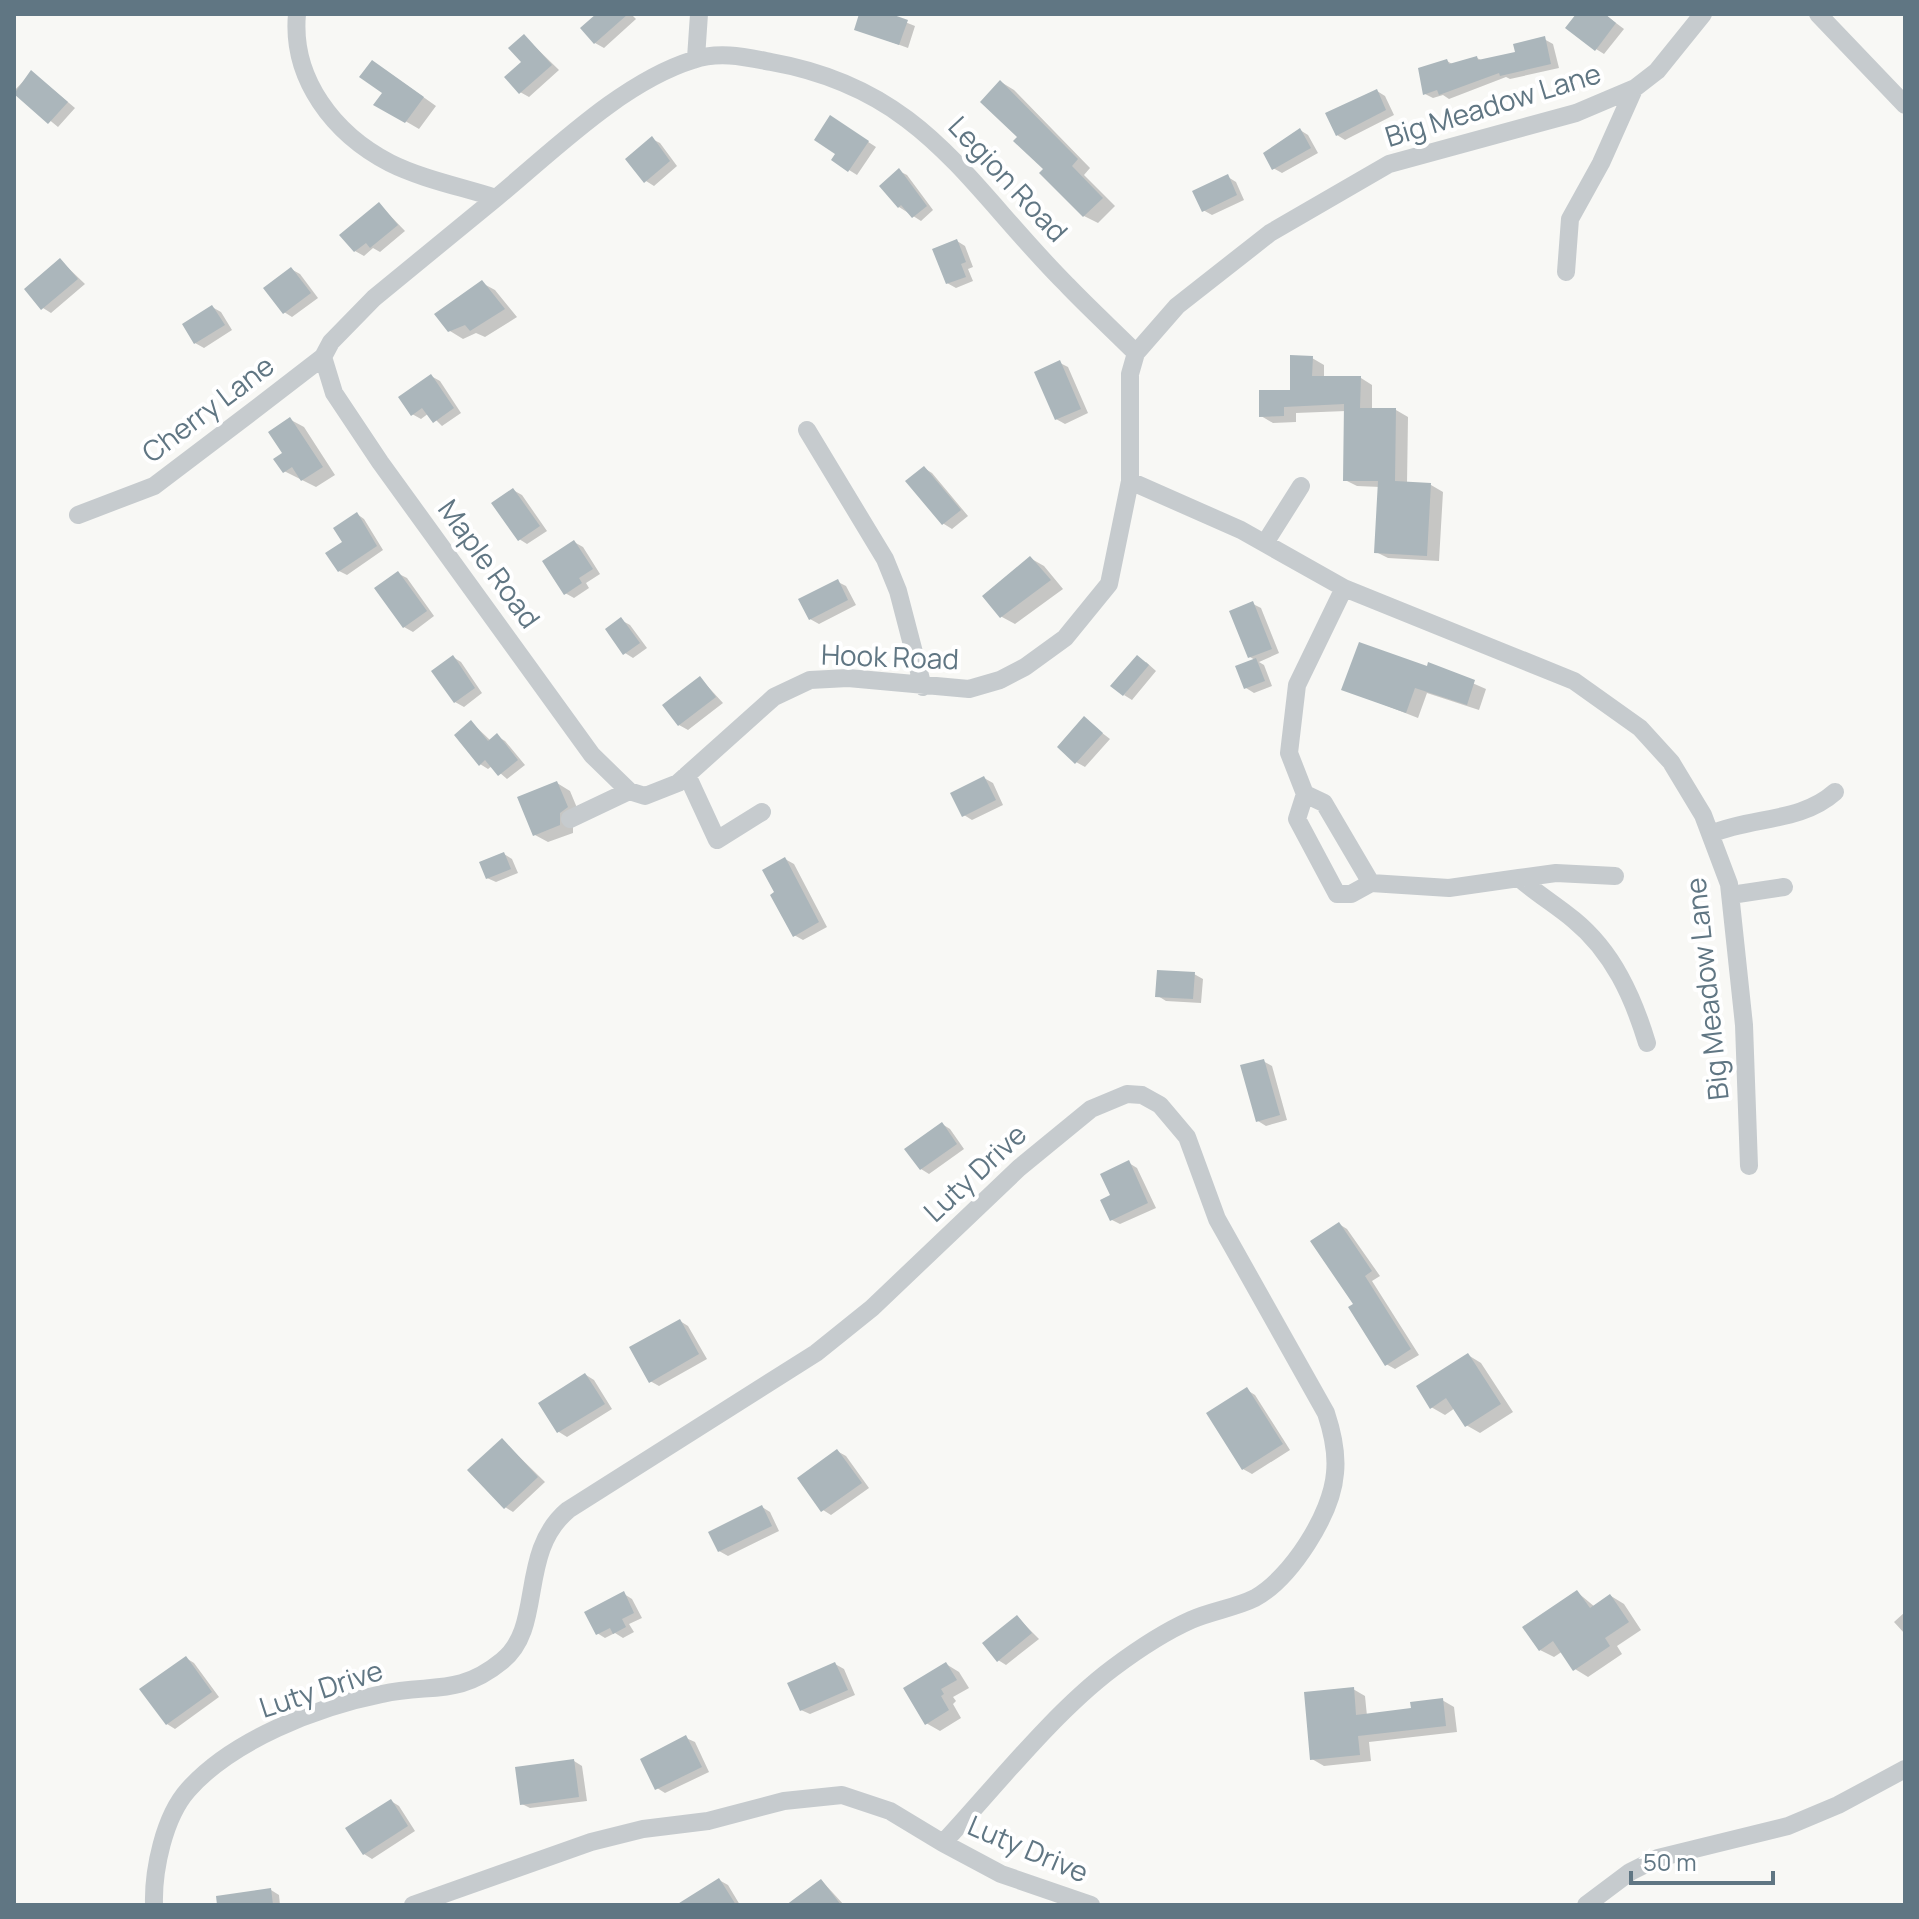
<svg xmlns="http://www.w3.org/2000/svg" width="1919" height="1919" font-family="Manrope,sans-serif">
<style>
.shadow{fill:#0003}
.building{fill:#abb6bb}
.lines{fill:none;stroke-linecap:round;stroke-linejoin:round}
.minor{stroke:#c6cbce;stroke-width:18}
.labels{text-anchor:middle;stroke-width:8;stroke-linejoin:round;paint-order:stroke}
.street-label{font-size:28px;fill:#607683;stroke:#fff}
</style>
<rect width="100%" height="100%" fill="#f8f8f5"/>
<!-- shadow -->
<path class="shadow" d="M597,14H631L636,19L604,48L595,43Z
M861,14H885L915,26L908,48L856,29Z
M1578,14H1604L1624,29L1604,54L1596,49Z
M524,36L559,70L529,97L520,92Z
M1544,39L1553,44L1559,68L1510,79L1506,77L1449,99L1443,95L1433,98L1425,94L1447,61L1454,65L1477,58L1483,61L1517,53Z
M385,70L436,106L419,129L376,104L384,92Z
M32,72L75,108L58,127L14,91Z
M1001,82L1014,90L1090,168L1084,175L1115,206L1098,223L1084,216L1020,137Z
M1377,91L1385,96L1394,115L1345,140L1337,135Z
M839,123L876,147L857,175L849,170L838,153Z
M1300,130L1308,135L1318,153L1282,173L1273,168Z
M652,139L660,143L677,166L654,186L646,181Z
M899,171L907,175L933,210L921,221L899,207Z
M1228,177L1236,182L1244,200L1212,215L1203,210Z
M379,204L405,231L380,252L373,248L364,256L355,251Z
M957,241L965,246L973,267L968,269L973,281L956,288L947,283Z
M60,260L85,284L51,313L43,308Z
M291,269L300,274L318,298L292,317L284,312Z
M482,283L495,290L517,317L485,337L476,333L463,339L450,331Z
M212,307L221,312L232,330L204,348L195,343Z
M1312,358L1324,365V378H1361L1372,385V410H1396L1408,417L1407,484L1431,485L1443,492L1439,561L1388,558L1376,552L1380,487L1357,486L1345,480L1346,411L1296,413V422L1273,423L1261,416L1291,392Z
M1060,363L1068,367L1088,413L1065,424L1056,419Z
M431,376L440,381L461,413L442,426L429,413L421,419L412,414Z
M291,420L304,427L335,475L316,487L284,471Z
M924,468L932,473L968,516L952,529L944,524L908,481Z
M513,490L522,495L547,531L527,544L519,539Z
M357,514L364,519L383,550L347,575L339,571L345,543Z
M574,542L583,547L600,574L586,583L589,588L574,598L565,593Z
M1030,558L1044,566L1063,589L1015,624L1002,617L985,596Z
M399,574L407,578L434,616L413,632L404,627Z
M838,582L846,586L856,605L819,624L810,619Z
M1253,604L1261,608L1279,653L1259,662L1264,665L1272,686L1254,693L1246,688L1255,660L1250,657Z
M621,620L630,625L647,648L633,658L625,653Z
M453,657L461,662L482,693L464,707L455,702Z
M1146,662L1156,671L1132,700L1124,695Z
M1429,664L1486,689L1479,710L1427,693L1418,718L1344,689L1428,669Z
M700,678L723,703L688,730L679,725Z
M1084,719L1110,739L1085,767L1076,762Z
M472,723L491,741L497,736L505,741L525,765L507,779L492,766L488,769L480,764Z
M984,778L993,783L1003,805L972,820L964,815Z
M557,783L570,791L580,815L573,820V833L548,842L535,835Z
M504,854L512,859L518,873L496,882L487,878Z
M785,859L794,864L827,927L803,940L794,935L777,893Z
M1194,974L1203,979L1201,1003L1166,1001L1158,996Z
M1263,1061L1272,1066L1287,1120L1266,1126L1258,1121Z
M942,1124L950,1129L964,1149L929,1174L921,1169Z
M1129,1163L1137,1168L1156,1208L1120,1224L1112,1220L1113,1196Z
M1339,1224L1347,1229L1380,1276L1372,1281L1419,1355L1395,1369L1386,1364L1356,1304Z
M680,1321L688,1326L707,1359L659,1386L650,1381Z
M1468,1355L1481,1363L1513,1412L1480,1433L1466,1425L1455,1408L1445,1415L1431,1407Z
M586,1375L594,1380L612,1409L567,1437L559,1432L541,1403Z
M1247,1390L1255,1395L1290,1450L1252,1474L1243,1469Z
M502,1440L545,1482L513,1512L505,1507Z
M837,1451L846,1456L869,1488L831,1515L823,1510Z
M762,1507L770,1512L779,1531L728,1556L719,1551Z
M1577,1592L1595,1607L1611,1596L1624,1604L1641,1630L1617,1646L1622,1654L1588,1677L1575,1669L1563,1651L1554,1657L1540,1650Z
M624,1594L632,1599L642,1618L629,1624L634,1632L623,1638L615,1633L605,1638L597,1633Z
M1905,1612V1634L1894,1622Z
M1017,1617L1039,1639L1006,1665L998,1660Z
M186,1658L194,1663L219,1697L175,1729L167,1724Z
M835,1664L844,1669L855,1695L810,1714L801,1710Z
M946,1664L959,1672L969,1688L953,1697L956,1701L953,1704L961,1718L940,1731L926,1723Z
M1353,1689L1365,1696L1367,1716L1413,1710L1442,1700L1454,1707L1457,1732L1369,1742L1371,1761L1324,1766L1312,1759Z
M686,1738L695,1742L709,1772L665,1793L657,1788Z
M574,1761L582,1766L587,1801L530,1808L522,1804Z
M391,1801L399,1806L415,1831L372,1859L364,1854Z
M719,1880L728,1885L740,1905H680Z
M822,1881L844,1905H790Z
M271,1890L279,1895L280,1905H231Z
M14,1903H32L37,1905H14Z"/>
<!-- building -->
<path class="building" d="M596,14H628L594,44L580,28Z
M859,14H891L908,20L899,45L854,30Z
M1576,14H1605L1616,23L1595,51L1565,28Z
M524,34L552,65L519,94L504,77L521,62L508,48Z
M1545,36L1551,64L1500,76L1499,73L1439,95L1437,90L1423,95L1418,68L1447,59L1449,64L1477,56L1478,60L1515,52L1513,44Z
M372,60L424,97L405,123L373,105L382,93L359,77Z
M31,70L68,102L48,124L14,94Z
M1000,80L1078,159L1072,166L1103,198L1083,217L1039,173L1043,169L1013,141L1017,137L980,102Z
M1377,89L1386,110L1336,136L1325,113Z
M830,115L869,141L848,172L831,160L835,154L814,140Z
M1300,128L1311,148L1272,170L1263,153Z
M652,136L670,161L644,183L625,159Z
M899,168L927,206L912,218L901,205L898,208L879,186Z
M1228,174L1237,195L1202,212L1192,191Z
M379,202L398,225L370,248L366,243L354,252L339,235Z
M957,239L966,262L961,264L966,277L946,284L932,249Z
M60,258L78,279L41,310L24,289Z
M291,267L311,293L283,314L263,288Z
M482,280L505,309L470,331L465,325L448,332L434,314Z
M212,305L225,325L194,344L182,324Z
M1290,355L1313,356L1312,376H1361L1360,408H1396L1395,481L1431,483L1427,556L1374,553L1378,481H1343L1344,404L1284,407V416L1259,417V390H1290Z
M1060,360L1081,409L1055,420L1034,372Z
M431,374L454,408L433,423L422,408L411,416L398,397Z
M290,417L323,467L301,481L292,467L283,473L273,459L282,453L268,432Z
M924,466L961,510L942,525L905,481Z
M513,488L540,526L518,541L491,503Z
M357,512L377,546L338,572L325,553L342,542L333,528Z
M574,540L593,569L579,578L582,583L564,595L542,561Z
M1030,556L1051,580L1000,618L982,596Z
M398,571L427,611L403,628L374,588Z
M838,579L848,600L809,620L798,599Z
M1253,601L1272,649L1248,658L1229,611Z
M621,617L640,643L623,655L605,629Z
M1359,642L1427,666L1428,662L1475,680L1467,705L1415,688L1406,713L1341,690Z
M453,655L475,688L454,703L431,671Z
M1137,655L1149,665L1123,696L1110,686Z
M1256,658L1265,681L1244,689L1235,666Z
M700,676L716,697L678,726L662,705Z
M1084,716L1103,733L1075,764L1057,747Z
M471,720L488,741L497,733L518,760L498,776L485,760L479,766L454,735Z
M984,776L996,800L962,817L950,793Z
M557,781L568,807L560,813V825L533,836L517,797Z
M504,852L511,869L486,879L479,862Z
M785,857L819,922L793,937L770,895L774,892L762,870Z
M1157,970L1195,972L1193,999L1155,997Z
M1264,1059L1280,1115L1256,1122L1240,1065Z
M942,1122L957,1144L920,1170L904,1149Z
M1129,1160L1148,1203L1110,1221L1100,1200L1110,1195L1100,1174Z
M1339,1222L1372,1271L1365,1276L1411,1349L1385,1366L1348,1307L1353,1304L1310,1241Z
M680,1319L699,1354L649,1383L629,1347Z
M1468,1353L1501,1404L1465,1427L1446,1398L1430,1409L1416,1386Z
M585,1373L605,1404L557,1433L538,1403Z
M1247,1387L1283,1444L1242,1470L1206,1413Z
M502,1438L538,1477L504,1509L467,1470Z
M837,1449L862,1483L821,1512L797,1478Z
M762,1505L772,1526L718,1552L708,1532Z
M1577,1590L1590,1608L1610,1594L1629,1622L1605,1638L1610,1646L1573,1671L1553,1641L1539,1651L1522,1627Z
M624,1591L634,1613L622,1619L626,1627L613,1634L610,1628L596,1635L584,1612Z
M1017,1615L1032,1633L997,1662L982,1643Z
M186,1656L212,1692L166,1725L139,1689Z
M835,1662L848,1690L800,1711L787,1683Z
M946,1662L957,1680L941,1689L944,1694L941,1696L949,1710L925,1725L903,1688Z
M1354,1687L1356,1715L1411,1708L1410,1702L1443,1698L1446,1726L1358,1736L1360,1755L1310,1760L1304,1692Z
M686,1735L702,1767L655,1790L640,1759Z
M574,1759L579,1797L520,1805L515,1767Z
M391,1799L408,1826L363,1855L345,1828Z
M719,1878L736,1905H676Z
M821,1879L841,1905H786Z
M271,1888L273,1905H217L216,1896Z"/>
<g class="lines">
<!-- minor -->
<path class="minor" d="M297,14C291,79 334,134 390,163C422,179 462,187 496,198C553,151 622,82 693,60C719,51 745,57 771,62C924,89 967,185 1067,285C1089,308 1113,330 1136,353
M1818,14L1905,105
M696,58L699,14
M1566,272L1570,219L1601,163L1634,89
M323,357L334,393L380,462L592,755L629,791
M807,430L885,559L898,591L923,687
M1130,481L1241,530L1344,588L1574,681L1640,728L1671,762L1703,815L1729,884L1744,1025L1749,1166
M78,515L154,486L245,417L323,357L331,342L374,298L496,198
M1265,543L1301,486
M1344,588L1297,685L1289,753L1305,794L1297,819L1337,894H1351L1371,883L1449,888L1519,878C1536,893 1556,905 1574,920C1613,952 1633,997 1647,1043
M687,775L717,840L762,812
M1305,794L1324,803L1371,883
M570,819L629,791L645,796L678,783L774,697L810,680L848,678L969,689L1000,680L1025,667L1065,638L1109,584L1130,481V374L1136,353L1177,306L1270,233L1389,164L1576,113L1635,88L1657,71L1703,14
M1711,834C1753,816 1800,823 1835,792
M1519,878L1556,873L1615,876
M1731,895L1784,887
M943,1843L1001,1874L1091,1905
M154,1905C153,1870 164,1817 188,1790C232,1740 317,1707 382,1694C430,1683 458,1697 502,1661C545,1627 517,1553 568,1510L816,1353L872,1308L1019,1168L1091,1109L1127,1094L1142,1095L1160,1105L1187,1137L1217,1219L1326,1413C1332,1431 1337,1454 1335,1473C1332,1514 1291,1578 1255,1598C1235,1608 1211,1611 1191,1620C1164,1632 1137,1650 1113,1668C1053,1713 995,1787 943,1843L890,1811L842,1795L784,1801L708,1821L643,1829L591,1842L413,1905
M1586,1905L1630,1872L1658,1858L1788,1826L1838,1805L1905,1769"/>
</g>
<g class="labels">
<!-- street labels -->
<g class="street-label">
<text transform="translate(1493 105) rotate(-17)" y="10">Big Meadow Lane</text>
<text transform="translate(1008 179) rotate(47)" y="10">Legion Road</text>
<text transform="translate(208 409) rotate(-37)" y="10">Cherry Lane</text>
<text transform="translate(489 564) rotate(54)" y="10">Maple Road</text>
<text transform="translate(890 657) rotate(2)" y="10">Hook Road</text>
<text transform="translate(1707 989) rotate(-96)" y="10">Big Meadow Lane</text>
<text transform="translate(975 1173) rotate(-43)" y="10">Luty Drive</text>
<text transform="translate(321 1689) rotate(-18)" y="10">Luty Drive</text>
<text transform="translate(1028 1849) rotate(23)" y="10">Luty Drive</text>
</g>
</g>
<!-- border -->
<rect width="1919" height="1919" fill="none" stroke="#607683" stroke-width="32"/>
<!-- scale -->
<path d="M1631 1871v12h142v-12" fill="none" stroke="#607683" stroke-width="4"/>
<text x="1643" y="1871" font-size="24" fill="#607683" stroke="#ffffff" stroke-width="6" paint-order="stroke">50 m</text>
</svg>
